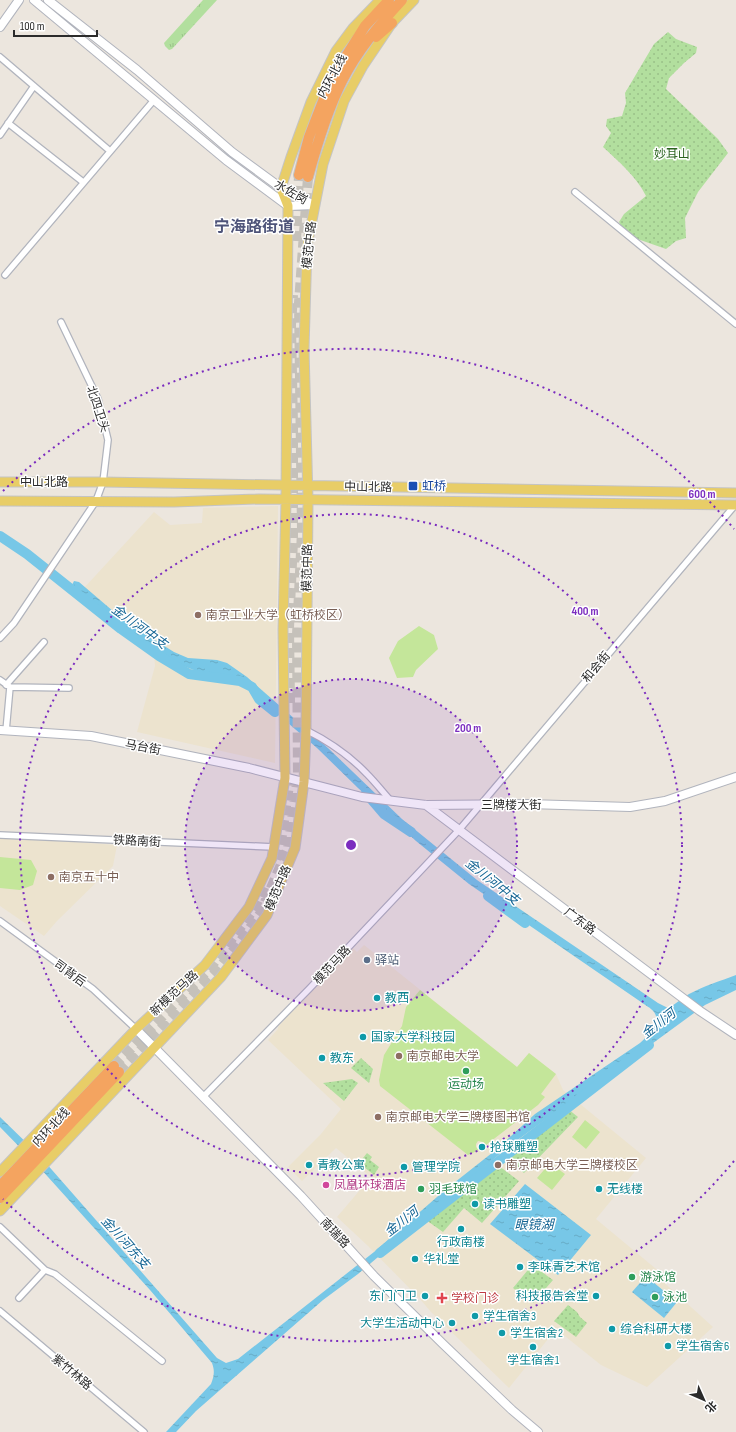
<svg xmlns="http://www.w3.org/2000/svg" width="736" height="1432" font-family="'Sofia Sans Condensed','Noto Sans SC',sans-serif">
<style>
.education{fill:#ece3ce}
.grass{fill:url(#grass-tufts)}
.park{fill:url(#park-dots)}
.pitch{fill:#c4e69a}
.water{fill:url(#water-ripples)}
.lines{fill:none;stroke-linecap:round;stroke-linejoin:round}
.river{stroke:#77c7e7;stroke-width:10}
.highway-tunnel{stroke:#c5c1ba;stroke-width:10;stroke-dasharray:10 5;stroke-linecap:butt}
.street-casing{stroke:#b1b4bd;stroke-width:8}
.secondary-casing{stroke:#b1b4bd;stroke-width:10}
.primary-casing{stroke:#c4c4c4;stroke-width:11}
.highway-casing{stroke:#c4c4c4;stroke-width:12}
.street{stroke:#fff;stroke-width:5.5}
.secondary{stroke:#fff;stroke-width:8}
.primary{stroke:#e8cd67;stroke-width:9}
.highway{stroke:#f4a460;stroke-width:10}
.ring{fill:none;stroke:#7b2cbf;stroke-width:2;stroke-dasharray:2 4}
.transit-dot{fill:#1a4fb4;stroke:#fff;stroke-width:1.5}
.education-dot{fill:#8d6e63;stroke:#fff;stroke-width:1.5}
.service-dot{fill:#5c6f8a;stroke:#fff;stroke-width:1.5}
.culture-dot{fill:#0f9aa8;stroke:#fff;stroke-width:1.5}
.leisure-dot{fill:#2e9e5b;stroke:#fff;stroke-width:1.5}
.hotel-dot{fill:#d1479c;stroke:#fff;stroke-width:1.5}
.health-dot{fill:#e0444e;stroke:#fff;stroke-width:1.5}
.labels{text-anchor:middle;stroke-width:3;stroke-linejoin:round;paint-order:stroke}
.street-label{font-size:12px;fill:#2b2b2b;stroke:#fff}
.park-label{font-size:12px;fill:#2b641f;stroke:#fff}
.transit-label{font-size:12px;fill:#164399;stroke:#fff;text-anchor:start}
.education-label{font-size:12px;fill:#785e54;stroke:#fff;text-anchor:start}
.service-label{font-size:12px;fill:#4e5e75;stroke:#fff;text-anchor:start}
.culture-label{font-size:12px;fill:#0d838f;stroke:#fff;text-anchor:start}
.leisure-label{font-size:12px;fill:#27864d;stroke:#fff;text-anchor:start}
.hotel-label{font-size:12px;fill:#b23c85;stroke:#fff;text-anchor:start}
.health-label{font-size:12px;fill:#be3a42;stroke:#fff;text-anchor:start}
.water-label{font-size:13px;font-style:italic;fill:#166694;stroke:#fff}
.district-label{font-size:16px;font-weight:bold;fill:#4e5479;stroke:#fff}
.centre{fill:#7b2cbf;stroke:#fff;stroke-width:2}
.ring-label{font-size:12px;text-anchor:middle;font-weight:bold;fill:#7b2cbf;stroke:#fff;stroke-width:3;stroke-linejoin:round;paint-order:stroke}
</style>
<defs>
<pattern id="grass-tufts" width="24" height="20" patternUnits="userSpaceOnUse"><rect width="24" height="20" fill="#b2df9e"/><path d="M3 7l-1-3M5 7V3M7 7l1-3M15 17l-1-3M17 17v-4M19 17l1-3" fill="none" stroke="#99c088"/></pattern>
<pattern id="park-dots" width="8" height="8" patternUnits="userSpaceOnUse"><rect width="8" height="8" fill="#b2df9e"/><path d="M2 2h.1M6 6h.1" fill="none" stroke="#99c088" stroke-width="1.8" stroke-linecap="round"/></pattern>
<pattern id="water-ripples" width="26" height="14" patternUnits="userSpaceOnUse"><rect width="26" height="14" fill="#77c7e7"/><path d="M2 4q2-2 4 0t4 0M15 11q2-2 4 0t4 0" fill="none" stroke="#67abc6"/></pattern>
</defs>
<rect width="100%" height="100%" fill="#ece6de"/>
<!-- education -->
<path class="education" d="M278,506L275,763L137,732L155,666L153,642L84,588L154,512L170,525L202,523L203,508Z
M0,837L117,845L113,866L57,921L44,936L0,906Z
M364,945L517,1067L529,1053L556,1074L563,1090L646,1158L596,1219L661,1273L659,1278L713,1327L647,1387L601,1365L556,1329L509,1388L431,1312L420,1299L368,1246L337,1217L371,1177L336,1148L302,1181L288,1167L321,1134L341,1109L268,1040L278,1029V1027L284,1020L353,948L357,952Z"/>
<!-- grass -->
<path class="grass" d="M203,0H217L172,49L169,50L165,46L164,43Z"/>
<!-- park -->
<path class="park" d="M668,32L676,39L697,47L696,53L684,63L669,78L666,89L718,139L728,153L698,192L685,218L686,238L676,241L666,249L626,235L619,222L624,214L646,196C636,176 619,162 603,147L611,133L606,126L607,119L622,116L626,103L625,93L654,44Z
M361,1058L373,1069L369,1083L351,1068Z
M352,1079L358,1083L344,1101L323,1083Z
M568,1109L578,1117L524,1173L501,1156Z
M367,1153L372,1157L370,1160L379,1167L374,1175L359,1163Z
M495,1163L519,1181L482,1223L464,1208L443,1232L426,1220Z
M532,1265L553,1280L533,1303L513,1288Z
M568,1305L577,1312L580,1317L587,1323L576,1337L554,1321Z"/>
<!-- pitch -->
<path class="pitch" d="M419,626L434,635L438,649L416,670L413,677L397,678L389,658L398,641Z
M0,857L31,860L37,871L33,885L20,890L0,888Z
M420,990L517,1067L529,1053L556,1074L541,1094L545,1097L538,1105L486,1145L483,1142L478,1141L476,1144V1147L479,1150L468,1155L380,1086L379,1080L384,1055L402,1026L406,1007Z
M585,1120L600,1132L586,1149L572,1137Z
M550,1163L565,1174L552,1190L537,1178Z"/>
<!-- water -->
<path class="water" d="M74,581L79,582L127,623L174,652L188,658L217,660L227,663L247,677L328,748L402,819L477,880L658,1003L668,1008C676,1004 682,998 689,994C704,986 720,981 736,975V990L705,1005L634,1057L610,1072L508,1147L358,1274L323,1300L196,1411L176,1432H166L211,1384C214,1376 215,1371 212,1363L150,1290L39,1167L0,1127V1117L38,1154L217,1358L226,1363L238,1359L374,1252L445,1190L497,1149L535,1114L640,1043C648,1036 662,1023 654,1012C651,1008 645,1005 641,1002L469,884L416,841L358,788L317,748L246,687L229,678L202,673L183,666L129,632L88,600L72,585Z
M525,1184L591,1235L558,1275L490,1224Z
M646,1276L677,1302L664,1318L632,1292Z"/>
<g class="lines">
<!-- river -->
<path class="river" d="M0,536L27,554L121,629L159,656L189,674L240,681L252,687L259,699L275,712
M366,793L384,814L411,832
M488,896L525,923
M380,1253L649,1045"/>
<!-- highway-tunnel -->
<path class="highway-tunnel" d="M296,241L299,175
M290,703L289,628L293,541V425L291,325L293,295
M276,859L280,849L291,771
M114,1066L211,967L254,909L265,885
M119,1072L214,974L237,946L260,914L288,848L298,776L297,635L302,531L299,303L308,177"/>
<defs>
<path id="street" d="M0,57L110,151
M8,123L83,182
M0,135L34,86
M575,192L736,324
M5,275L154,100
M0,638L14,623L96,501L103,482L108,440L98,399L61,322
M0,680L10,687L6,731
M6,685L44,642
M10,687L69,688
M306,730C328,741 350,756 367,774C375,782 382,791 390,800
M0,835L274,847
M0,921L93,989L136,1029
M203,1097L310,988L459,830L736,504
M0,1227L45,1270L55,1274L162,1361
M19,1298L45,1270
M0,1311L144,1432"/>
<path id="secondary" d="M34,0L226,160L288,206L315,205
M48,0L137,70L232,152L281,188L314,205
M0,27L19,0
M0,730L91,736L249,768L362,797L426,805L528,804L630,807L665,801L736,777
M426,805L700,1011L736,1035
M136,1029L301,1196L374,1276L443,1344L512,1410L538,1432"/>
<path id="primary" d="M0,482H103L736,493
M0,501L174,502L259,499L736,505
M0,1172L136,1029L205,965L249,907L272,858L285,778L283,630L286,500L288,206L281,188L291,157L311,102L336,51L353,28L380,0
M0,1211L221,977L267,915L295,848L304,782L306,730L308,500L304,349L307,246L323,164L344,101L363,66L392,23L414,0"/>
<path id="highway" d="M376,37L392,23
M299,175L309,137L325,96L345,58L365,26L389,0
M308,177C317,144 327,111 342,81C357,51 379,25 402,0
M0,1186L114,1066
M0,1198L119,1072"/>
</defs>
<!-- street casing -->
<use href="#street" class="street-casing"/>
<!-- secondary casing -->
<use href="#secondary" class="secondary-casing"/>
<!-- primary casing -->
<use href="#primary" class="primary-casing"/>
<!-- highway casing -->
<use href="#highway" class="highway-casing"/>
<!-- street -->
<use href="#street" class="street"/>
<!-- secondary -->
<use href="#secondary" class="secondary"/>
<!-- primary -->
<use href="#primary" class="primary"/>
<!-- highway -->
<use href="#highway" class="highway"/>
</g>
<!-- distance rings -->
<circle cx="351" cy="845" r="166" fill="#7b2cbf" fill-opacity=".12"/>
<g class="ring">
<circle cx="351" cy="845" r="166"/>
<circle cx="351" cy="845" r="331"/>
<path d="M734 1161A497 497 0 0 1 3 1199M3 491A497 497 0 0 1 734 529"/>
</g>
<!-- markers -->
<rect class="transit-dot" x="408" y="481" width="10" height="10" rx="2"/>
<g class="education-dot">
<circle cx="198" cy="615" r="4"/>
<circle cx="51" cy="877" r="4"/>
<circle cx="399" cy="1056" r="4"/>
<circle cx="378" cy="1117" r="4"/>
<circle cx="498" cy="1165" r="4"/>
</g>
<circle class="service-dot" cx="367" cy="960" r="4"/>
<g class="culture-dot">
<circle cx="377" cy="998" r="4"/>
<circle cx="363" cy="1037" r="4"/>
<circle cx="322" cy="1058" r="4"/>
<circle cx="482" cy="1147" r="4"/>
<circle cx="309" cy="1165" r="4"/>
<circle cx="404" cy="1167" r="4"/>
<circle cx="599" cy="1189" r="4"/>
<circle cx="475" cy="1204" r="4"/>
<circle cx="461" cy="1229" r="4"/>
<circle cx="415" cy="1259" r="4"/>
<circle cx="520" cy="1267" r="4"/>
<circle cx="425" cy="1296" r="4"/>
<circle cx="596" cy="1296" r="4"/>
<circle cx="475" cy="1316" r="4"/>
<circle cx="452" cy="1323" r="4"/>
<circle cx="612" cy="1329" r="4"/>
<circle cx="502" cy="1333" r="4"/>
<circle cx="668" cy="1346" r="4"/>
<circle cx="533" cy="1347" r="4"/>
</g>
<g class="leisure-dot">
<circle cx="466" cy="1071" r="4"/>
<circle cx="421" cy="1189" r="4"/>
<circle cx="632" cy="1277" r="4"/>
<circle cx="655" cy="1297" r="4"/>
</g>
<circle class="hotel-dot" cx="326" cy="1185" r="4"/>
<path class="health-dot" d="M440 1292h4v4h4v4h-4v4h-4v-4h-4v-4h4z"/>
<g class="labels">
<!-- street labels -->
<g class="street-label">
<text transform="translate(332 76) rotate(-62)" y="4">内环北线</text>
<text transform="translate(291 192) rotate(30)" y="4">水佐岗</text>
<text transform="translate(309 245) rotate(-84)" y="4">模范中路</text>
<text transform="translate(98 409) rotate(72)" y="4">北四卫头</text>
<text x="44" y="486">中山北路</text>
<text transform="translate(368 487) rotate(1)" y="4">中山北路</text>
<text transform="translate(307 568) rotate(-89)" y="4">模范中路</text>
<text transform="translate(596 667) rotate(-50)" y="4">和会街</text>
<text transform="translate(143 747) rotate(11)" y="4">马台街</text>
<text x="511" y="809">三牌楼大街</text>
<text transform="translate(137 841) rotate(3)" y="4">铁路南街</text>
<text transform="translate(278 888) rotate(-67)" y="4">模范中路</text>
<text transform="translate(580 921) rotate(37)" y="4">广东路</text>
<text transform="translate(332 965) rotate(-47)" y="4">模范马路</text>
<text transform="translate(70 973) rotate(36)" y="4">司背后</text>
<text transform="translate(174 993) rotate(-43)" y="4">新模范马路</text>
<text transform="translate(51 1127) rotate(-47)" y="4">内环北线</text>
<text transform="translate(335 1233) rotate(47)" y="4">南瑞路</text>
<text transform="translate(72 1372) rotate(40)" y="4">紫竹林路</text>
</g>
<!-- park labels -->
<g class="park-label">
<text x="672" y="158">妙耳山</text>
</g>
<!-- transit labels -->
<g class="transit-label">
<text x="422" y="490">虹桥</text>
</g>
<!-- education labels -->
<g class="education-label">
<text x="206" y="619">南京工业大学（虹桥校区）</text>
<text x="59" y="881">南京五十中</text>
<text x="407" y="1060">南京邮电大学</text>
<text x="386" y="1121">南京邮电大学三牌楼图书馆</text>
<text x="506" y="1169">南京邮电大学三牌楼校区</text>
</g>
<!-- service labels -->
<g class="service-label">
<text x="375" y="964">驿站</text>
</g>
<!-- culture labels -->
<g class="culture-label">
<text x="385" y="1002">教西</text>
<text x="371" y="1041">国家大学科技园</text>
<text x="330" y="1062">教东</text>
<text x="490" y="1151">抢球雕塑</text>
<text x="317" y="1169">青教公寓</text>
<text x="412" y="1171">管理学院</text>
<text x="607" y="1193">无线楼</text>
<text x="483" y="1208">读书雕塑</text>
<text x="461" y="1246" text-anchor="middle">行政南楼</text>
<text x="423" y="1263">华礼堂</text>
<text x="528" y="1271">李味青艺术馆</text>
<text x="417" y="1300" text-anchor="end">东门门卫</text>
<text x="588" y="1300" text-anchor="end">科技报告会堂</text>
<text x="483" y="1320">学生宿舍3</text>
<text x="444" y="1327" text-anchor="end">大学生活动中心</text>
<text x="620" y="1333">综合科研大楼</text>
<text x="510" y="1337">学生宿舍2</text>
<text x="676" y="1350">学生宿舍6</text>
<text x="533" y="1364" text-anchor="middle">学生宿舍1</text>
</g>
<!-- leisure labels -->
<g class="leisure-label">
<text x="466" y="1088" text-anchor="middle">运动场</text>
<text x="429" y="1193">羽毛球馆</text>
<text x="640" y="1281">游泳馆</text>
<text x="663" y="1301">泳池</text>
</g>
<!-- hotel labels -->
<g class="hotel-label">
<text x="334" y="1189">凤凰环球酒店</text>
</g>
<!-- health labels -->
<g class="health-label">
<text x="451" y="1302">学校门诊</text>
</g>
<!-- water labels -->
<g class="water-label">
<text transform="translate(140 626) rotate(36)" y="5">金川河中支</text>
<text transform="translate(493 881) rotate(39)" y="5">金川河中支</text>
<text transform="translate(658 1023) rotate(-38)" y="5">金川河</text>
<text transform="translate(401 1221) rotate(-38)" y="5">金川河</text>
<text x="534" y="1229">眼镜湖</text>
<text transform="translate(126 1242) rotate(48)" y="5">金川河东支</text>
</g>
<!-- district labels -->
<g class="district-label">
<text x="254" y="232">宁海路街道</text>
</g>
</g>
<circle cx="351" cy="845" r="6" class="centre"/>
<g class="ring-label">
<text x="702" y="498">600 m</text>
<text x="585" y="615">400 m</text>
<text x="468" y="732">200 m</text>
</g>
<!-- north arrow -->
<g transform="translate(704 1400) rotate(135)" stroke="#ffffff" stroke-width="3" paint-order="stroke">
<path d="M0-3L7 15L0 10L-7 15Z" fill="#2b2b2b"/>
<text y="-6" font-size="11" font-weight="bold" text-anchor="middle" fill="#2b2b2b">北</text>
</g>
<!-- scale -->
<path d="M14 30v6h83v-6" fill="none" stroke="#2b2b2b" stroke-width="2"/>
<text x="20" y="30" font-size="12" fill="#2b2b2b" stroke="#ffffff" stroke-width="3" paint-order="stroke">100 m</text>
</svg>
